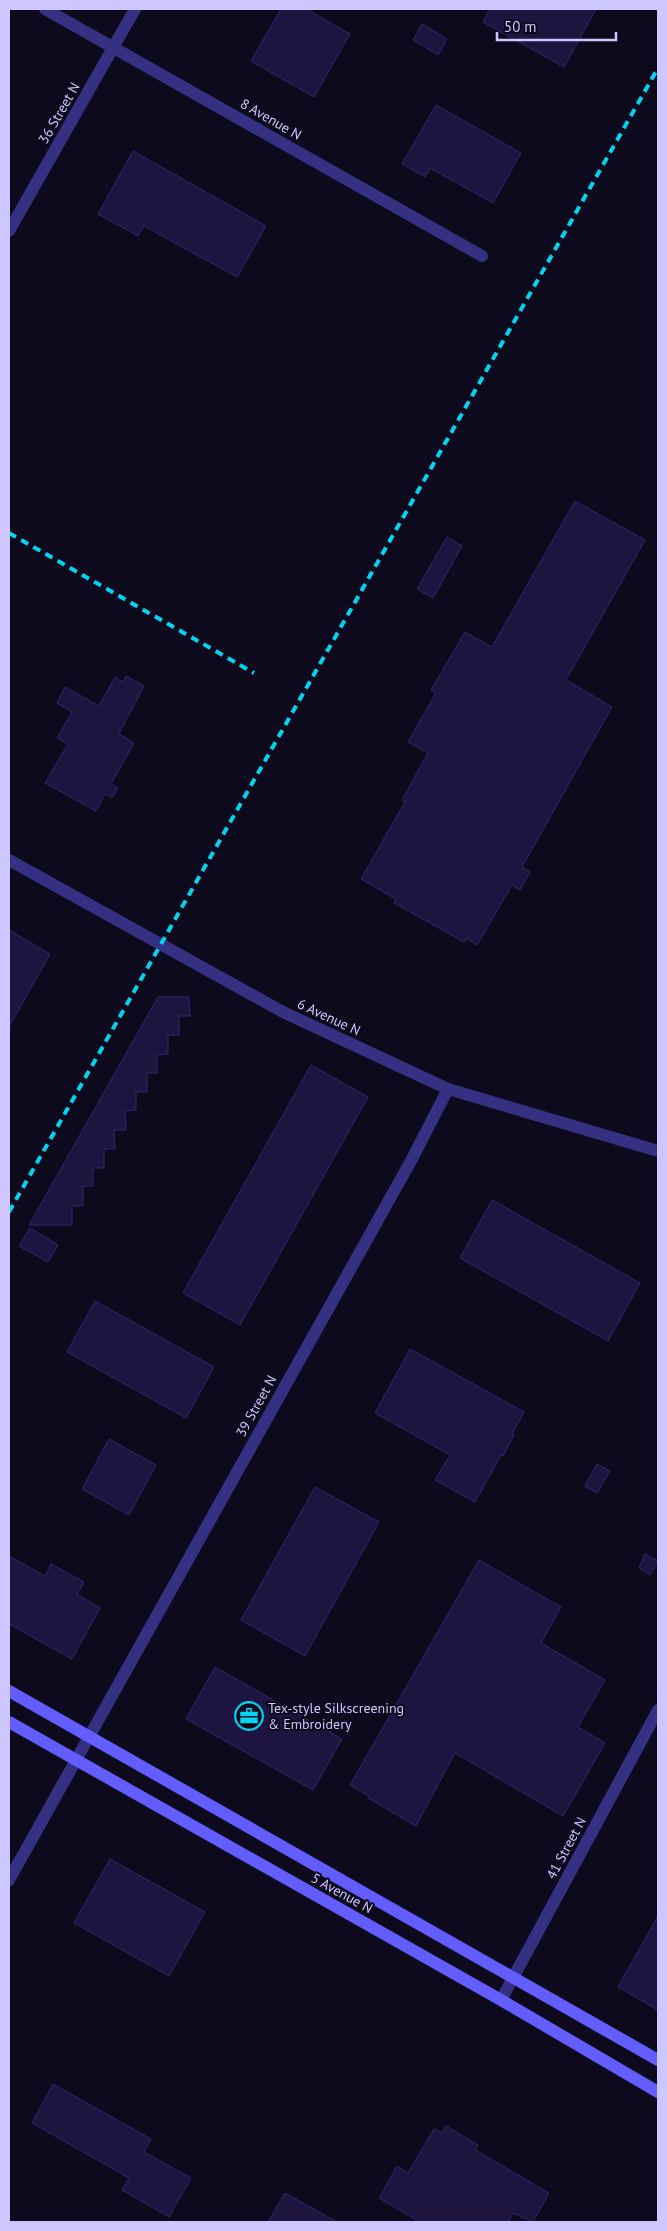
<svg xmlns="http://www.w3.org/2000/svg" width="667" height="2231" font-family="'PT Sans',sans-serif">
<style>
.building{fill:#1e1440;stroke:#34246e}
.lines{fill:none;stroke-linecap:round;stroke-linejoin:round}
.minor{stroke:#353081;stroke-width:12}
.tertiary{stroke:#353081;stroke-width:12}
.secondary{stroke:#635dff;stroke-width:12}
.rail{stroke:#00d5f1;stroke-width:4;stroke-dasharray:8 6;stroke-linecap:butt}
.labels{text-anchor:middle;stroke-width:4;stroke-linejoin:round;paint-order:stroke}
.street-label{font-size:14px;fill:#cdc6ff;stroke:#0d0a1d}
.poi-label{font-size:14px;fill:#cdc6ff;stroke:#0d0a1d;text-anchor:start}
</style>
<rect width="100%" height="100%" fill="#0d0a1d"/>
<!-- building -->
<path class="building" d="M281,9H306L350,34L314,97L251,61Z
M490,9H596L564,67L483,22Z
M422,24L447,39L438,55L413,40Z
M436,105L521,153L493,203L430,168L425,177L402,164Z
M133,151L266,226L237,277L144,226L138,236L98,214Z
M575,501L645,540L566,680L612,707L522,867L530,872L520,890L512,885L477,945L466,938L464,942L394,903L396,899L361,879L405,802L402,800L428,753L408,742L436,693L431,690L465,632L492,647Z
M447,537L462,546L433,598L417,589Z
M126,676L144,686L119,734L134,743L111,784L118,788L112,798L105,794L96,811L45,783L68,744L57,738L72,712L57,703L65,687L99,706L115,677L123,682Z
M9,930L50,954L9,1027Z
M158,997H189L190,1016H179V1035H168V1054L157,1055V1073H147V1092H136V1110L125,1111L126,1130H114L115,1149H104V1168H93V1186H83V1206H72V1225H29Z
M311,1065L368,1097L240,1325L183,1293Z
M492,1200L640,1283L608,1341L460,1258Z
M30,1228L58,1245L48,1262L19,1246Z
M95,1301L214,1367L186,1418L67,1352Z
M410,1349L524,1412L512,1434L514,1435L503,1456L501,1455L475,1502L435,1480L450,1455L375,1413Z
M109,1439L156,1465L129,1515L82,1489Z
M597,1464L610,1471L597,1493L585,1486Z
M315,1487L379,1522L305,1656L241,1620Z
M645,1554L658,1561L650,1575L639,1568Z
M9,1556L45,1576L51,1564L84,1582L77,1594L100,1608L72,1659L9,1624Z
M479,1560L561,1607L541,1643L605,1680L578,1727L605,1743L563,1816L455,1753L416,1826L368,1798L369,1796L350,1785Z
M215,1667L342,1739L313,1790L186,1719Z
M110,1859L205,1912L169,1976L74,1923Z
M658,1916V2010L618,1987Z
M53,2084L151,2139L144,2152L191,2178L169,2217L122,2190L129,2178L32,2123Z
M446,2126L478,2145L475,2150L549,2193L533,2222L513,2213L508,2222H420L379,2198L397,2166L408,2173L434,2129L442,2133Z
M285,2193L337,2222H268Z"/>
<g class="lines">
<!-- minor -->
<path class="minor" d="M45,9L482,256
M9,860L283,1012L448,1089L658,1151
M9,1880L412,1159L448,1089
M501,2000L658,1710"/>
<!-- tertiary -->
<path class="tertiary" d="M9,231L135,9"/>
<!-- secondary -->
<path class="secondary" d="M9,1691L658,2060
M9,1722L501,2000L658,2092"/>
<!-- rail -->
<path class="rail" d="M9,533L254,673
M9,1212L658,68"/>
</g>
<!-- icons -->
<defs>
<symbol id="office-ring" viewBox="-11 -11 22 22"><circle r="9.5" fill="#0d0a1d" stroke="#00d5f1" stroke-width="1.5"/><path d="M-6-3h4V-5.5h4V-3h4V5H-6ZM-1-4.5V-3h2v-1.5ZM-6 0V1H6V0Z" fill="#00d5f1"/></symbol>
</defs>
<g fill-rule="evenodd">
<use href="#office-ring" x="233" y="1700" width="32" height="32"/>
</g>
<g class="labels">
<!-- street labels -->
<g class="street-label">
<text transform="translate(59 113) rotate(-60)" y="5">36 Street N</text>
<text transform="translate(271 119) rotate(30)" y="5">8 Avenue N</text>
<text transform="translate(329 1017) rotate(25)" y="5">6 Avenue N</text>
<text transform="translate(256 1406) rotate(-61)" y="5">39 Street N</text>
<text transform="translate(566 1848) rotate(-62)" y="5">41 Street N</text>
<text transform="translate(342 1893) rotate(29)" y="5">5 Avenue N</text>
</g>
<!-- poi labels -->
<g class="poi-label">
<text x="268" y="1713">Tex-style Silkscreening<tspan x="268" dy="16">&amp; Embroidery</tspan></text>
</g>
</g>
<!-- border -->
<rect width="667" height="2231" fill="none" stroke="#cdc6ff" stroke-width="20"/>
<!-- scale -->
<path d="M497 32v8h119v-8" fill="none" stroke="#cdc6ff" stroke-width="2.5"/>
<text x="504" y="32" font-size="15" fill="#cdc6ff" stroke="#0d0a1d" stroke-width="4" paint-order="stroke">50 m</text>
</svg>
